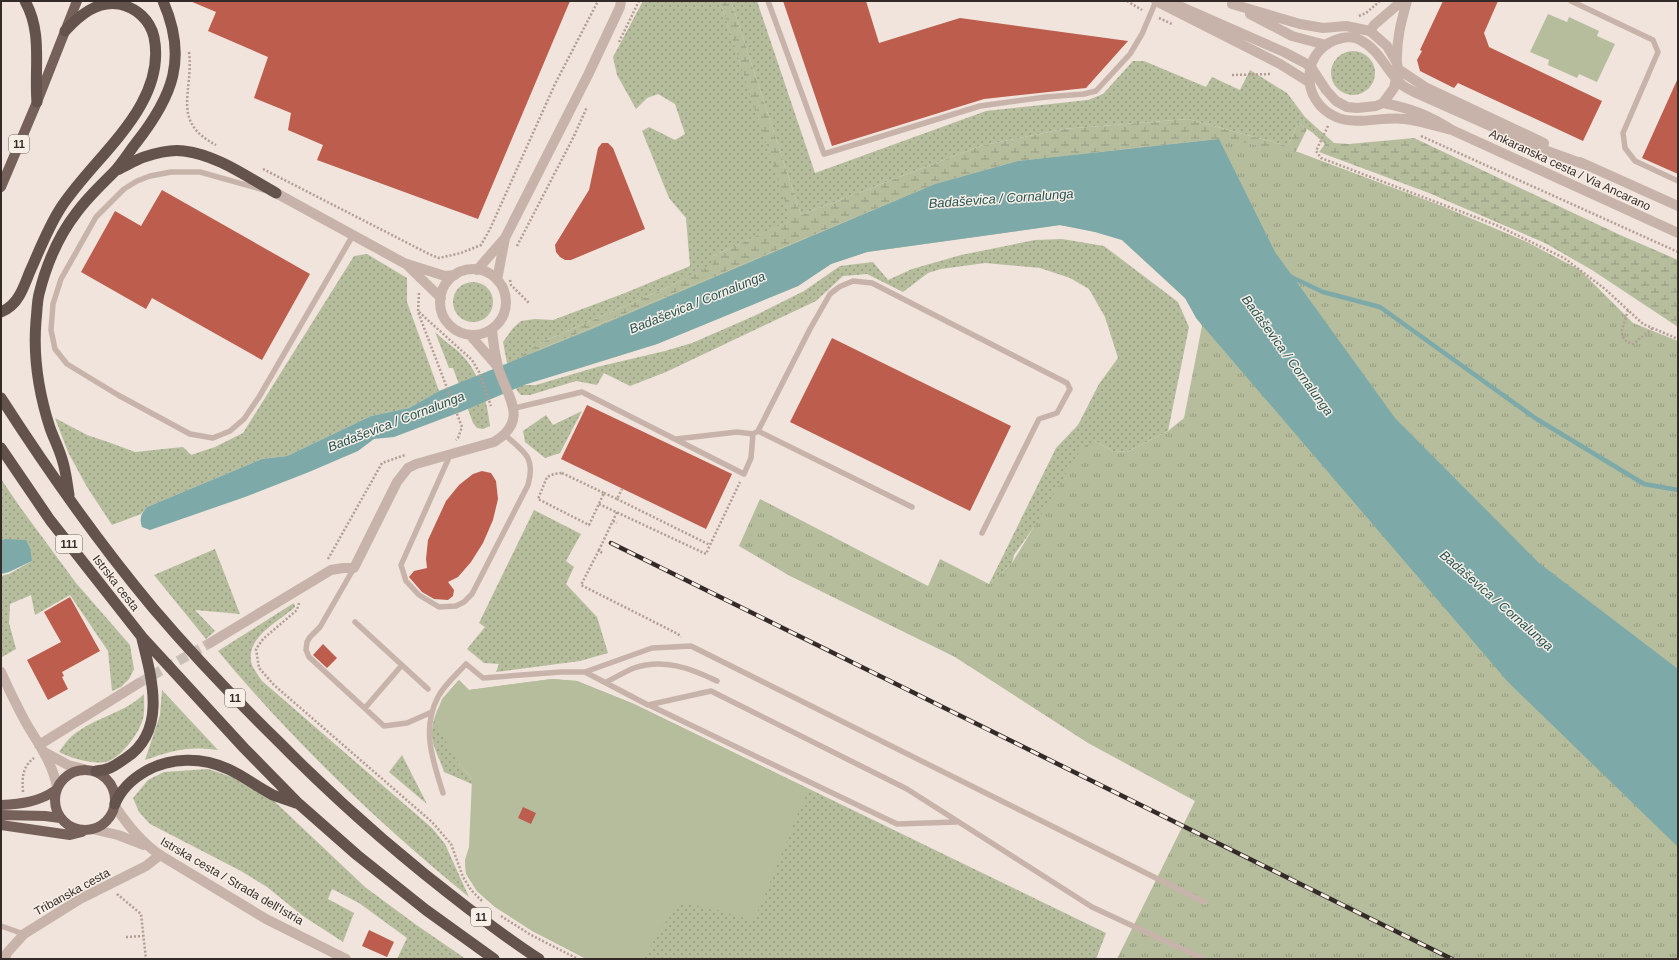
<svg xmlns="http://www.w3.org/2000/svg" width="1679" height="960" font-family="Arial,sans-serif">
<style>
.grass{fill:url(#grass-dots)}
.wetland{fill:url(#wetland-marsh)}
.park{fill:url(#park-tufts)}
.garden{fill:#b6bd9d}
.water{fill:#7daaa8}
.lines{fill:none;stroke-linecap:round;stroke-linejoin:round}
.stream{stroke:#7daaa8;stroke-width:4.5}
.building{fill:#bc5d4d}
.minor-tunnel{stroke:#cabfb8;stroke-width:10;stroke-dasharray:10 5;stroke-linecap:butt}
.path{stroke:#b29d93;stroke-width:2.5;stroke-dasharray:2 2;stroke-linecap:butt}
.service{stroke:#c7b3a9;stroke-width:5.5}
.minor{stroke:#c7b3a9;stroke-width:10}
.tertiary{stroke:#c7b3a9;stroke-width:10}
.primary{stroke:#75615a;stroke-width:10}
.trunk{stroke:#64524d;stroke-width:11}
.rail-casing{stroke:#342b28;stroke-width:4.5}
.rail{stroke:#f8efe7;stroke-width:3;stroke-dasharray:9;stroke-linecap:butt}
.labels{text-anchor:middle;stroke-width:3;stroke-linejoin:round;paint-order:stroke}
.shield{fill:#f8efe7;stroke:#6f6661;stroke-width:1}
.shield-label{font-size:11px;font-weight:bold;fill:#342b28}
.street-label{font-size:12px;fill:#342b28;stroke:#f8efe7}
.water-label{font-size:13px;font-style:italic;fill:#215251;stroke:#f8efe7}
</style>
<defs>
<pattern id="grass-dots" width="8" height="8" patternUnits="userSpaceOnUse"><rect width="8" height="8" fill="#b6bd9d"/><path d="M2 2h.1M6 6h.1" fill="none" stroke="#959a80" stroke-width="1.8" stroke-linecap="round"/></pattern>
<pattern id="wetland-marsh" width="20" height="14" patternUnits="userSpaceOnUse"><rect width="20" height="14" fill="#b6bd9d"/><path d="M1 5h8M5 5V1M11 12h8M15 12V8" fill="none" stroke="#959a80"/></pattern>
<pattern id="park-tufts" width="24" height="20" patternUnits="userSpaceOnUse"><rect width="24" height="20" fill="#b6bd9d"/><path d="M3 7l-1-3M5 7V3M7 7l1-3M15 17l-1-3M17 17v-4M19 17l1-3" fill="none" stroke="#959a80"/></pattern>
</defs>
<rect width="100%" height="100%" fill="#f0e4dc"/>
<!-- grass -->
<path class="grass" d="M643,1H720L792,220L713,256L714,264L664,289L540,343L524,385H536L597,367L665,351L692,343L754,316L804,291L840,266L873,262L888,280L912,269L961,255L1035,240L1062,239L1104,246L1178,302L1189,327L1168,431L1127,452L1113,451L1095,441L1014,555L1012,563L989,584L1056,448L1078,425L1099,384L1118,358L1105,317L1089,289L1070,278L1040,268L985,263L941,269L928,273L903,292L867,274L843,276L816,301L666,372L630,386L604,373L597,385L576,381L530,395H521C510,385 506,357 503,342L513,328L521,321L535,319L553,320L625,293L690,266L686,218L669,198L642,131L649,127L675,140L685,134L675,104L658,94L647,98L636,109L617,75L613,57Z
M731,1H757L815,173L986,111L1088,100L1103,94L1133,61H1144L1206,87L1212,77L1240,90L1250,70L1287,93L1305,117L1316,127L1313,133L1298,123L1288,146L1188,119L1063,129L980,146L801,215Z
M1331 73a22 22 0 1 1 44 0a22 22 0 1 1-44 0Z
M367,254L407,278V302L439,391L409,408L371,416L287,456L262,459L147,507L141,514L112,525L87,487L68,452L55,418L87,435L108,442L135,452L183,447L191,455L215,447L243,433L354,256Z
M453 302a20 20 0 1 1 40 0a20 20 0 1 1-40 0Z
M435,332C443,340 451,345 459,352C479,371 487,399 490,426L483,429L477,428L473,423L453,368H449Z
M582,411L560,453L545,458L525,442L523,431L546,415L553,425Z
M1,479L20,507L76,583L130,645L134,669L129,679L121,687L112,691L108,651L70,595L35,615L31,595L10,604L9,623L16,649L2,657L1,576L9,574L32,561L5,539L1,540Z
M534,510L581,534L566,561L574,567L566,584L597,617L608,653L580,661L496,672L499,664L484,663L467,649L485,627L479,623Z
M215,549L240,614L195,610L215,631L206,639L154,575Z
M294,603L295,607C280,621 243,638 252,665C254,670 259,676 262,681L432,828L445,844L469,897C378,823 293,741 218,651Z
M552,679L577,681L634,704L1106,933L1096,959H588L495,907L477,891L466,873L465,860L631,952L456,760L472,779V784L444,772C441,762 433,747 432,737C431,714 445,695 459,680L469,690Z
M162,690L218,750C187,746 174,750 145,760L160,715Z
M144,694C144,702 145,711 143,719C139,733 123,755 109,761C97,766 70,758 59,752C62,748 65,743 68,740C89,718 123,715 144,694Z
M402,755L427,804L389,772Z
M208,769L232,777L274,801L365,887L415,924L466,959H397L407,938L359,903L332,889L328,899L354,913L343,942L303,916L267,887L241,871L150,824L139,812L133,798L148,780L164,772Z"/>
<!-- wetland -->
<path class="wetland" d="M720,1H731L801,215L980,146L1063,129L1188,119L1288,146L1298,123L1307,129L1287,170L1219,139L1018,161L935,184L517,359L540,343L664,289L713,264V256L791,220Z
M1316,127L1334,143L1349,144L1414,138L1618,234L1678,260V327L1592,270L1545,243L1429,193L1319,152L1325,144L1313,133Z"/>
<!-- park -->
<path class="park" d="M1219,139L1298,152L1442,206L1527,242L1580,270L1633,323L1678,341V959H1117L1195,801L1088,743L955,657L790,576L739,546L760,499L928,586L940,559L989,584L1012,563L1081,449L1095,441L1113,451L1127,452L1168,431L1184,418L1202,326L1185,298L1122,240L1096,232L1060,225L867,252L831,264L798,286L657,344L571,371L517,359L935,184L1018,161Z"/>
<!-- garden -->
<path class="garden" d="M1548,14L1567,22L1569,17L1599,31L1597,36L1615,44L1597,82L1579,74L1577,78L1548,65L1549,60L1530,52Z
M552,679L577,681L634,704L808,789L754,921C738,917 698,902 682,905C671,908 650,948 643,959H586L532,931L495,907L477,891L466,874L465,860L469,847L472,779L456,760L434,720L442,699L459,680L469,690Z"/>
<!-- water -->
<path class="water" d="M1219,139L1275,252L1395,418L1539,563L1678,669V847L1508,682L1196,318L1185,298L1122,240L1095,232L1060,225L867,252L831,264L798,286L657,344L524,385L463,411L394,437L374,439L358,451L309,472L245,497L150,530L142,527C139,518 141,514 147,507L262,459L287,456L371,416L409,408L439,391L597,327L935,184L1018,161Z
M5,539L26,540L30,548L32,561L9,572L1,574V540Z"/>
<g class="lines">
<!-- stream -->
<path class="stream" d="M1289,276L1323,292L1380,307L1535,418L1644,484L1678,490"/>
</g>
<!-- building -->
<path class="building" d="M190,1H570L478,219L317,160L323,145L288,130L291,113L254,98L268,57L208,31L216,12Z
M783,1H866L879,43L960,18L1128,41L1086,88L984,99L832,146Z
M1443,1H1498L1484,33L1489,47L1602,101L1583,141L1458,83L1454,88L1420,71L1417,60L1422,51L1420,50Z
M1678,78V174L1642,158Z
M602,143H608L613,148L645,229L571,260H565L560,257L556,252L555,245L589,190L598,148Z
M162,190L310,274L262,360L152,298L146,309L81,272L115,211L141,226Z
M832,338L1011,426L970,511L790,422Z
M587,405L732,474L706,529L561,459Z
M482,471L491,473L496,481L498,499L493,520L483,543L471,562L458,577L448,582L454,590L453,596L448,600L434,599L422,592L409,577L414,571L427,568L426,559L428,540L446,501L459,485L473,474Z
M70,597L100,651L62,672L64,676L62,677L68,689L48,700L27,660L61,642L44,612Z
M323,644L337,658L327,668L313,655Z
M523,807L536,813L531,824L518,818Z
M369,930L394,942L387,957L362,946Z"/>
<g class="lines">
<!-- minor-tunnel -->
<path class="minor-tunnel" d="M139,683L210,643"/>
<!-- path -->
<path class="path" d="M1127,1L1142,10
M1359,16L1366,13L1380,1
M1159,18L1172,24
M619,42L639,1
M189,52C194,92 170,121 216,145
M1232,75L1271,74
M1328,126L1316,151L1321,158L1496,225L1564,258L1605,289L1643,324L1678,339
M1421,136L1678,252
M263,169L429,254L439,258L461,253L481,245L490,229L555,84L598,1
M517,246L574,136L587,107
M510,280L511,285L530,304
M419,293L418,312L462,427L458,438L456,440
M1628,310L1622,330V336L1627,342L1633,344L1653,328
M419,312L472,360L479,372L491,406
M562,473L604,493L589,525L538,499L547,477L554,474Z
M604,493L617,499L622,489
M617,499L710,545L740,482
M599,504L706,554L710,545
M613,521L617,523
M599,550L581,585L678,634L681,637
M602,553L599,550L617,512
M328,559L382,463L405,455
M299,603L297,610L263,639L256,649L259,668L274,685L432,822L451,844L463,877L471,890L483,902
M23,792C22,778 22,767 34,758
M117,894L141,914L146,959
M501,916L531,935L578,959
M126,937L143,936"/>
<!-- service -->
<path class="service" d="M768,1L824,154L980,106L1046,97L1084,94L1096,91L1130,54L1142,34L1156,1
M1571,1L1653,40L1658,52L1623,133L1625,148L1635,161L1678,181
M264,190L200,172H171L150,176L137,181L124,189L96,217L61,279L53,304L51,330L55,349L67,364L118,395L190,434L213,438L230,431L244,419L259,397L353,235
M515,408L582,392L744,474L751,458L753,434
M758,431L912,507
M676,439L737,432L753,434L758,431L810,329L830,294L839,287L853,281L872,283L1067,383L1070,389L1057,413L1039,419L982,533
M451,453L401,565L406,581L419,595L439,607L456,606L464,602L472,594L528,485C536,457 524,452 505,435
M354,568L320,627L310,637L307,642L306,650L309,657L384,726L407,723L432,712
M355,622L428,689
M585,672L648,705L711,691L907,789L1092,907L1204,959
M606,682C615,678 624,672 634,668C663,658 690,668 717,681
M649,705L897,824L956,822
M365,708L402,665
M443,793C433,761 421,729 438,697C444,685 457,674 466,664L483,678L561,672H585L652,648L691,646L1204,902
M1,926L24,934"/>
<!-- minor -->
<path class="minor" d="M1370,31L1374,25L1402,1
M1397,63C1396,41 1401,22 1407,1
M276,193L404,263L445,276L455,275
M407,265L441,298
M440 302a33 33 0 1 1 66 0a33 33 0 1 1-66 0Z
M477,270L505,238L588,75L620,7L621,1
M497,280L505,238
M470,335L497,366
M210,643L331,570L343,568H354L397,482L408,468L416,464L494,442C531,419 506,396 498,367C495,355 493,342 492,330
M1,672C9,690 17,706 26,723C38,743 53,764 57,787
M39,745L139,683
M44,752L68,765L84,769
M5,959L7,953L24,934L80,899L146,866L160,855"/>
<!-- tertiary -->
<path class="tertiary" d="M1156,1L1280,64L1309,82
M1168,1L1284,52L1305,63L1311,67L1326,90L1336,101L1347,107L1357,108L1376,106L1383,103L1394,88L1398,69L1397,63L1387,46L1370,31L1346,26L1323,28L1300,24L1232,4
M1250,14L1292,36L1326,45
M1398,69L1425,87L1544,143
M1383,103C1410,108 1428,115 1452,130L1678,233
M1452,130C1436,126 1420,121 1405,119C1382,116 1357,126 1336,117C1298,100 1301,47 1342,38C1348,37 1355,37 1360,40C1380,50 1386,70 1401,84C1405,88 1411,90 1416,93L1547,151L1586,165
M1580,162L1678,206
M115,806C128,826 141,842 160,855L266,919L346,959
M92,829L118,835L144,845"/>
<!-- primary -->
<path class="primary" d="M1,187L37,102L77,1
M55 800a30 30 0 1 1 60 0a30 30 0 1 1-60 0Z
M1,805C21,804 39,802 56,790
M1,815L45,816L60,818
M1,825L70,835L82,832"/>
<!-- trunk -->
<path class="trunk" d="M25,1C43,33 34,68 37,102
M117,170C126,166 135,160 144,157C156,153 172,149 184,151C217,155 247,177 276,193
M1,312C8,309 15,303 19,296C24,288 27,278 31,269C40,249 48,228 60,209C93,157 168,106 154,37C150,20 137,8 119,4C97,0 79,16 65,31
M1,398C48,471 98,542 153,608C193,655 236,700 280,743C339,803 402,858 469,909C492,926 515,944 539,959
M1,448L50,520L142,637L244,748L299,804L357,855L426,910L494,959
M69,495C67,483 66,471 62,459C59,449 54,439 50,428C39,394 33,357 36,321C37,312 37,302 39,294C46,266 59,235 77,212C88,197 101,185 114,172C122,163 129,152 136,143C173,96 188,58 163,1
M96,771C110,770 114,766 126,758C167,731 152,679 142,639
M115,804C121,789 132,779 146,771C171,757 202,757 228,769C244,776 257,787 273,795C280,798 288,800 296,803"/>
<defs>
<path id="rail" d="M611,543L1452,959"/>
</defs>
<!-- rail casing -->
<use href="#rail" class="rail-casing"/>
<!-- rail -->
<use href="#rail" class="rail"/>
</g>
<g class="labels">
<!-- shield labels -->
<g class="shield">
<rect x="9" y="135" width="20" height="18" rx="3"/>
<rect x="56" y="535" width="26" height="18" rx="3"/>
<rect x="225" y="689" width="20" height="18" rx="3"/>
<rect x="471" y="908" width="20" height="18" rx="3"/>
</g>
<g class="shield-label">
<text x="19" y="148">11</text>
<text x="69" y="548">111</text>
<text x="235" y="702">11</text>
<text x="481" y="921">11</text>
</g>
<!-- street labels -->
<g class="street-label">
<text transform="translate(1570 170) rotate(25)" y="4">Ankaranska cesta / Via Ancarano</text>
<text transform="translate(116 583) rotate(52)" y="4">Istrska cesta</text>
<text transform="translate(232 881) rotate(30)" y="4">Istrska cesta / Strada dell'Istria</text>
<text transform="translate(72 892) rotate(-29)" y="4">Tribanska cesta</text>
</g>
<!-- water labels -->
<g class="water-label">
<text transform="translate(1001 198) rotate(-4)" y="5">Badaševica / Cornalunga</text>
<text transform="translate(697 302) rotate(-22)" y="5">Badaševica / Cornalunga</text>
<text transform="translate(1288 355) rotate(54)" y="5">Badaševica / Cornalunga</text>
<text transform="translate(396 421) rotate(-21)" y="5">Badaševica / Cornalunga</text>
<text transform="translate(1497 600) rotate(41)" y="5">Badaševica / Cornalunga</text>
</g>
</g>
<!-- border -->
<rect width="1679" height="960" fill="none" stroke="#342b28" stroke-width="4"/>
</svg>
